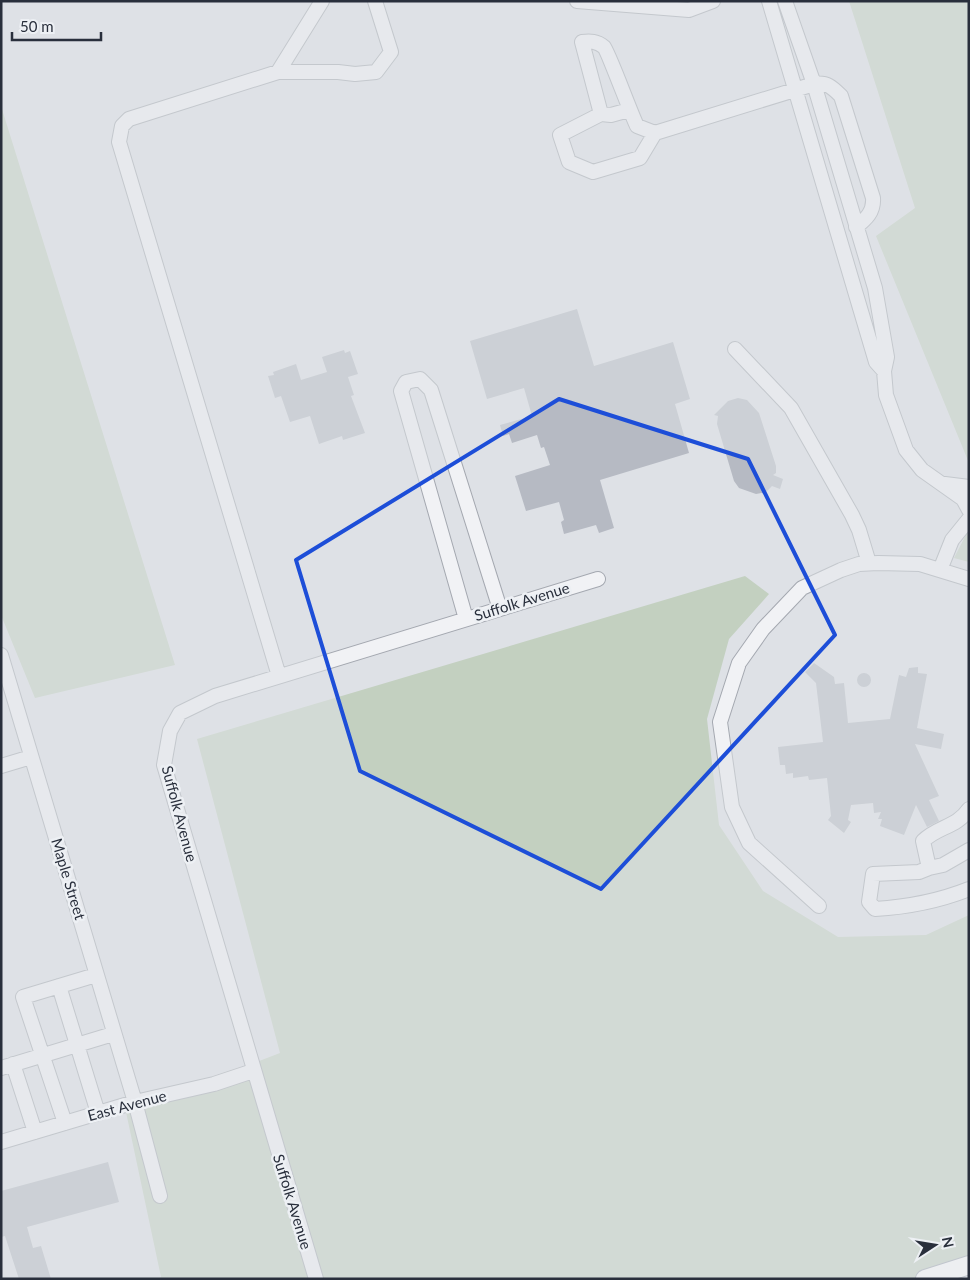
<svg xmlns="http://www.w3.org/2000/svg" width="970" height="1280" font-family="Lato,sans-serif">
<style>
.green{fill:#c3d0c0}
.building{fill:#b6bac3}
.lines{fill:none;stroke-linecap:round;stroke-linejoin:round}
.minor-casing{stroke:#a4a8b0;stroke-width:16}
.major-casing{stroke:#9fa5b1;stroke-width:20}
.minor{stroke:#f1f2f5;stroke-width:14}
.major{stroke:#fff;stroke-width:18}
.marked{fill:none;stroke:#1d4ed8;stroke-width:4;stroke-linejoin:round}
.labels{text-anchor:middle;stroke-width:5;stroke-linejoin:round;paint-order:stroke}
.street-label{font-size:15px;fill:#292f3c;stroke:#edf0f4}
</style>
<rect width="100%" height="100%" fill="#dee1e6"/>
<!-- green -->
<path class="green" d="M849,1H969V463L876,236L915,208Z
M1,106L175,665L35,698L1,615Z
M969,529V562L954,558Z
M745,576L769,594L729,639L707,719L719,825L763,891L838,937L926,935L969,915V1265L925,1279H158L161,1277L126,1112L280,1053L197,739Z"/>
<!-- building -->
<path class="building" d="M577,309L594,366L673,342L690,399L675,404L689,453L600,480L614,528L599,533L596,525L564,534L561,522L564,520L559,502L526,511L515,476L550,465L544,447L541,448L537,435L512,443L509,434L503,436L500,425L532,416L524,388L487,399L470,341Z
M344,350L345,353L350,351L358,374L348,377L354,395L351,396L365,433L343,440L342,436L319,444L310,416L290,422L281,396L275,398L268,376L274,375L273,372L296,364L301,380L327,372L322,357Z
M738,398L747,400L759,413L776,466V473L773,475L783,479L780,489L772,486L766,492L756,494L739,488L734,481L717,424L718,416L714,415L728,401Z
M814,663L834,677L835,684L844,683L848,723L890,719L899,675L906,677L909,668L918,667V673L927,674L917,728L944,734L941,749L915,744L939,796L929,800L939,821L927,827L916,805L904,835L880,826L882,819H878L881,812L874,813L873,803L851,805L848,820L851,822L844,833L828,820L831,816L827,778L809,780L808,776L793,778V773L786,774L785,765H780L778,747L823,742L816,683L805,672Z
M857 680a7 7 0 1 1 14 0a7 7 0 1 1-14 0Z
M108,1162L119,1202L27,1227L33,1248L41,1246L51,1279H19L5,1236L1,1237V1191Z"/>
<g class="lines">
<defs>
<path id="minor" d="M577,1L689,10L713,1
M769,1L876,362L884,371
M785,1L814,84L875,288L887,357L884,371L886,395L906,450L922,470L963,499L969,510
M278,72H338L355,74L376,72L391,52L375,1
M629,110L611,115L601,114L582,42C590,41 597,41 604,47C608,51 631,114 637,126L655,133L814,84C827,82 832,87 841,96L873,198C874,212 866,219 856,227
M601,114L560,135L569,162L593,172L640,158L655,133
M735,349L791,408L852,515L859,530L869,563
M945,484L969,487
M940,570L952,540L969,519
M466,619L401,391L406,382L420,379L431,390L500,609
M1,655L135,1102L160,1196
M279,676L119,142L122,126L129,119L278,72L322,1
M1,766L31,757
M969,809C956,828 938,826 923,841L929,868L919,872L873,874L869,902L875,909C907,907 939,901 969,889
M929,868L943,865L969,850
M819,906L749,843L732,807L720,722L739,663L763,629L802,588L841,570L859,564L878,563L920,564L969,579
M59,986L98,1113
M13,1064L35,1132
M1,1068L113,1034
M65,1123L23,997L96,975
M1,1142L135,1102L214,1084L253,1071
M316,1279L164,765L170,731L180,713L215,696L598,579"/>
<path id="major" d="M925,1279L969,1265"/>
</defs>
<!-- minor casing -->
<use href="#minor" class="minor-casing"/>
<!-- major casing -->
<use href="#major" class="major-casing"/>
<!-- minor -->
<use href="#minor" class="minor"/>
<!-- major -->
<use href="#major" class="major"/>
</g>
<!-- marked area -->
<path d="M0 0H970V1280H0ZM559,399L748,459L835,635L601,889L360,771L296,560Z" fill="#dee1e6" fill-opacity=".55" fill-rule="evenodd"/>
<path class="marked" d="M559,399L748,459L835,635L601,889L360,771L296,560Z"/>
<g class="labels">
<!-- street labels -->
<g class="street-label">
<text transform="translate(522 602) rotate(-17)" y="5">Suffolk Avenue</text>
<text transform="translate(179 814) rotate(75)" y="5">Suffolk Avenue</text>
<text transform="translate(68 879) rotate(73)" y="5">Maple Street</text>
<text transform="translate(127 1106) rotate(-15)" y="5">East Avenue</text>
<text transform="translate(292 1202) rotate(73)" y="5">Suffolk Avenue</text>
</g>
</g>
<!-- border -->
<rect width="970" height="1280" fill="none" stroke="#292f3c" stroke-width="5"/>
<!-- north arrow -->
<g transform="translate(935 1245) rotate(78)" stroke="#edf0f4" stroke-width="4" paint-order="stroke">
<path d="M0-4L9 19L0 12L-9 19Z" fill="#292f3c"/>
<text y="-8" font-size="14" font-weight="bold" text-anchor="middle" fill="#292f3c">N</text>
</g>
<!-- scale -->
<path d="M12 32v8h89v-8" fill="none" stroke="#292f3c" stroke-width="2.5"/>
<text x="20" y="32" font-size="15" fill="#292f3c" stroke="#edf0f4" stroke-width="4" paint-order="stroke">50 m</text>
</svg>
